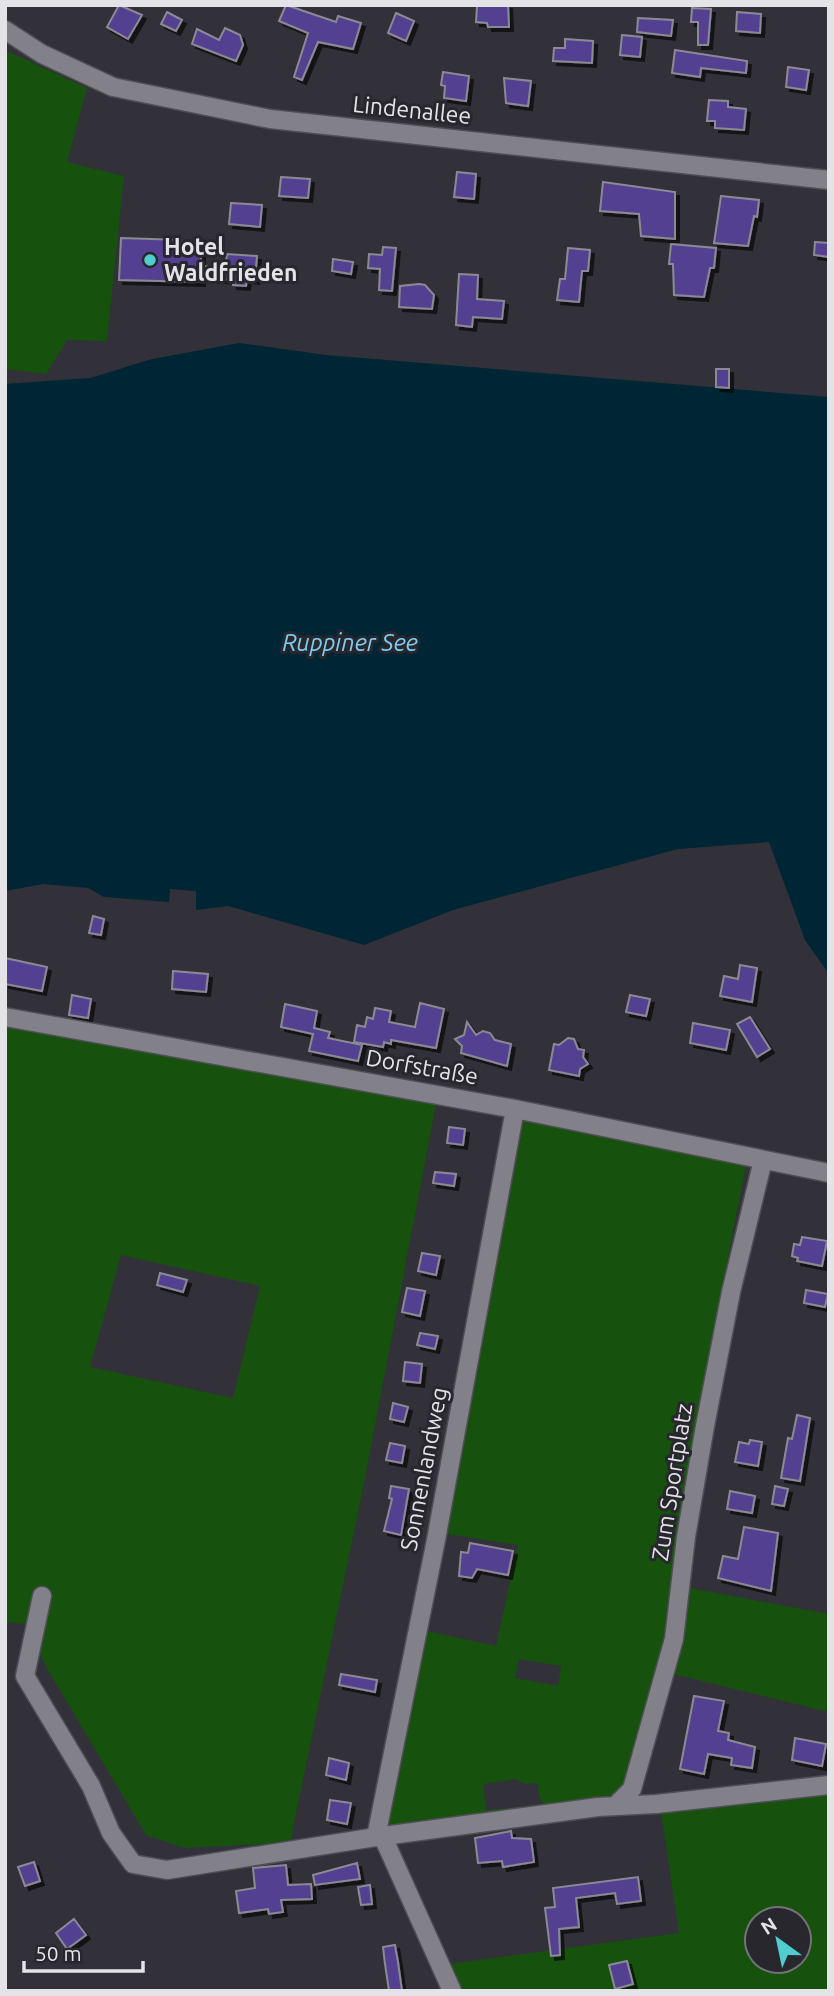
<svg xmlns="http://www.w3.org/2000/svg" width="834" height="1996" font-family="Ubuntu,sans-serif">
<style>
.green{fill:#16510e;fill-rule:evenodd}
.water{fill:#002534}
.building{fill:#524191;stroke:#8b8a94;stroke-width:2;filter:url(#shadow)}
.lines{fill:none;stroke-linecap:round;stroke-linejoin:round}
.minor-casing{stroke:#4f4e54;stroke-width:21}
.minor{stroke:#82818a;stroke-width:18}
.poi-dot{fill:#52cdcf;stroke:#28272e;stroke-width:2.5}
.labels{text-anchor:middle;stroke-width:6;stroke-linejoin:round;paint-order:stroke}
.street-label{font-size:23px;fill:#e4e3e8;stroke:#28272e}
.poi-label{font-size:23px;font-weight:bold;fill:#e4e3e8;stroke:#28272e;text-anchor:start}
.water-label{font-size:24px;font-style:italic;fill:#7ecdf3;stroke:#28272e}
</style>
<defs>
<filter id="shadow"><feDropShadow dx="4" dy="4" stdDeviation="0" flood-color="#0009"/></filter>
</defs>
<rect width="100%" height="100%" fill="#323139"/>
<!-- green -->
<path class="green" d="M5,50L87,88L67,162L124,176L107,341L67,340L46,374L5,369Z
M5,1022L436,1104L364,1483L290,1843L184,1848L146,1835L49,1672L25,1624L5,1622ZM121,1255L260,1286L233,1398L90,1367Z
M517,1110L747,1160L690,1454L673,1585L829,1614V1712L661,1671L627,1782L613,1799L383,1832L422,1630L496,1646L518,1545L441,1533ZM519,1659L561,1666L558,1686L515,1678ZM516,1779L525,1784L537,1783L540,1799L545,1805L486,1810L483,1784Z
M829,1789V1991H459L449,1964L679,1933L660,1806ZM757,1919H799V1961H757Z"/>
<!-- water -->
<path class="water" d="M239,343L326,355L829,397V974L805,940L769,842L678,849L453,910L364,945L228,906L196,910V891L170,889L169,902L104,897L88,888L43,884L5,891V384L90,378L152,359Z"/>
<!-- building -->
<path class="building" d="M119,5L142,15L128,39L107,27Z
M286,5L336,22L338,16L361,23L353,49L318,42L302,80L294,77L308,33L279,21Z
M508,5L509,27H488L487,23L476,22L477,6Z
M692,8L711,9L708,45H698V22H691Z
M167,12L182,20L176,31L161,24Z
M737,12L761,14L760,33L736,31Z
M396,13L414,21L406,41L388,33Z
M638,18L673,20L671,36L637,32Z
M225,28L240,35L243,45L236,61L192,44L197,29L219,40Z
M622,35L642,37L640,57L620,55Z
M565,39L593,41L592,63L553,61L554,48H565Z
M675,50L747,61L746,73L701,68L700,77L672,73Z
M788,67L809,70L806,90L786,87Z
M443,72L469,76L466,101L444,98L445,86L441,85Z
M504,78L531,81L528,106L506,103Z
M709,100L728,101V107L746,109L744,130L715,128V121H707Z
M457,172L476,174L474,199L454,197Z
M281,177L310,179L308,198L279,196Z
M603,182L675,192V239L641,236L639,214L600,211Z
M721,196L759,200L757,217L754,216L748,246L714,243Z
M231,203L262,205L260,227L229,224Z
M121,238L181,240L180,254H201V266L225,268L227,254L257,256L255,280L247,279L246,286L233,285V280L201,277V282L119,280Z
M815,242L829,243V257L814,255Z
M671,244L716,248L714,268H710L704,297L674,295L673,264H669Z
M383,247L396,248L392,291L379,290L380,269L368,268L369,254L382,255Z
M568,248L590,250L588,271H582L579,302L557,300L560,279H565Z
M333,259L353,262L351,274L332,271Z
M459,274L478,275L477,299L504,301L502,319L473,317L472,327L456,325Z
M419,284L425,285L434,295L432,309L399,307L400,286Z
M716,369H729V388L716,387Z
M93,916L104,919L101,935L89,933Z
M5,958L47,967L42,991L5,984Z
M740,965L757,968L752,1002L720,996L724,976L738,979Z
M173,971L208,974L206,992L172,989Z
M72,995L91,999L88,1018L69,1015Z
M630,995L650,999L646,1016L626,1012Z
M420,1003L444,1009L436,1048L391,1040V1044L384,1042L383,1047L354,1042L357,1025L365,1027L367,1017L373,1019L375,1008L391,1011L389,1022L415,1027Z
M285,1004L317,1011L314,1028L330,1032L328,1038L362,1045L358,1061L309,1051L313,1034L281,1027Z
M750,1017L770,1049L757,1057L737,1024Z
M467,1022L476,1035L483,1031L490,1033L495,1040L511,1044L507,1066L461,1053L462,1046L455,1039L464,1035Z
M693,1023L730,1030L726,1050L690,1043Z
M568,1038L574,1039L578,1049L584,1050L583,1057L588,1064L580,1069L579,1076L549,1070L554,1044L559,1045Z
M449,1127L465,1129L463,1145L447,1143Z
M435,1172L456,1174L454,1186L433,1183Z
M802,1237L827,1241L822,1266L797,1261L798,1258L792,1256L794,1244L800,1245Z
M422,1253L440,1256L436,1275L418,1271Z
M160,1273L187,1280L183,1292L157,1285Z
M407,1288L425,1291L420,1316L402,1312Z
M806,1290L828,1294L825,1307L804,1303Z
M420,1333L438,1336L435,1349L417,1345Z
M405,1362L422,1364L420,1383L403,1381Z
M393,1403L408,1407L404,1422L390,1419Z
M797,1415L810,1418L800,1481L781,1478L788,1438L792,1439Z
M750,1440L762,1442L758,1466L735,1462L739,1442L749,1444Z
M390,1443L405,1446L402,1463L386,1460Z
M391,1486L409,1489L401,1535L384,1531L392,1499L389,1498Z
M775,1486L788,1489L784,1506L772,1504Z
M730,1491L755,1496L752,1513L727,1509Z
M744,1527L778,1533L771,1591L718,1578L723,1556L738,1559Z
M470,1543L513,1551L508,1575L477,1569L472,1578L459,1576L461,1552L468,1553Z
M341,1674L377,1680L375,1692L339,1685Z
M694,1696L724,1701L718,1731L729,1733L728,1740L755,1747L752,1768L731,1765L732,1758L708,1754L704,1774L680,1769Z
M795,1738L826,1744L822,1766L792,1760Z
M329,1758L349,1763L346,1780L326,1775Z
M330,1800L351,1803L347,1824L327,1820Z
M511,1831L512,1838L531,1839L534,1862L503,1867L502,1861L478,1863L475,1838Z
M34,1862L40,1881L25,1886L18,1867Z
M357,1863L360,1879L315,1885L313,1875Z
M286,1865L288,1885L311,1884L312,1899L281,1900L283,1912L269,1914L268,1909L239,1913L236,1891L255,1888L253,1868Z
M638,1877L641,1901L617,1904L615,1893L576,1898L579,1927L559,1929L560,1955L551,1956L545,1908L555,1907L553,1888Z
M370,1885L372,1904L361,1905L358,1887Z
M74,1919L86,1935L67,1949L56,1933Z
M395,1945L398,1962L402,1991H389L385,1964L383,1947Z
M627,1961L633,1984L615,1989L609,1965Z"/>
<g class="lines">
<defs>
<path id="minor" d="M5,30L42,54L113,87L270,119L829,180
M5,1017L515,1109L829,1173
M42,1596L25,1676L91,1786L111,1833L133,1864L167,1870L376,1837L598,1807L656,1804L829,1785
M616,1805L632,1789L674,1639L686,1537L705,1426L731,1292L763,1160
M376,1837L436,1540L515,1109
M383,1837L452,1991"/>
</defs>
<!-- minor casing -->
<use href="#minor" class="minor-casing"/>
<!-- minor -->
<use href="#minor" class="minor"/>
</g>
<!-- markers -->
<circle class="poi-dot" cx="150" cy="260" r="7"/>
<g class="labels">
<!-- street labels -->
<g class="street-label">
<text transform="translate(412 110) rotate(6)" y="8">Lindenallee</text>
<text transform="translate(422 1067) rotate(10)" y="8">Dorfstraße</text>
<text transform="translate(424 1469) rotate(-79)" y="8">Sonnenlandweg</text>
<text transform="translate(672 1482) rotate(-81)" y="8">Zum Sportplatz</text>
</g>
<!-- poi labels -->
<g class="poi-label">
<text x="164" y="255">Hotel<tspan x="164" dy="26">Waldfrieden</tspan></text>
</g>
<!-- water labels -->
<g class="water-label">
<text x="350" y="651">Ruppiner See</text>
</g>
</g>
<!-- border -->
<rect width="834" height="1996" fill="none" stroke="#e4e3e8" stroke-width="14"/>
<!-- north arrow -->
<g transform="translate(778 1940) rotate(327)"><circle r="33" fill="#28272e" stroke="#737278" stroke-width="2"/>
<path d="M0-5L12 26L0 18L-12 26Z" fill="#52cdcf"/>
<text y="-10" font-size="19" font-weight="bold" text-anchor="middle" fill="#e4e3e8">N</text>
</g>
<!-- scale -->
<path d="M24 1961v10h119v-10" fill="none" stroke="#e4e3e8" stroke-width="3.5"/>
<text x="35" y="1961" font-size="21" fill="#e4e3e8" stroke="#28272e" stroke-width="5" paint-order="stroke">50 m</text>
</svg>
